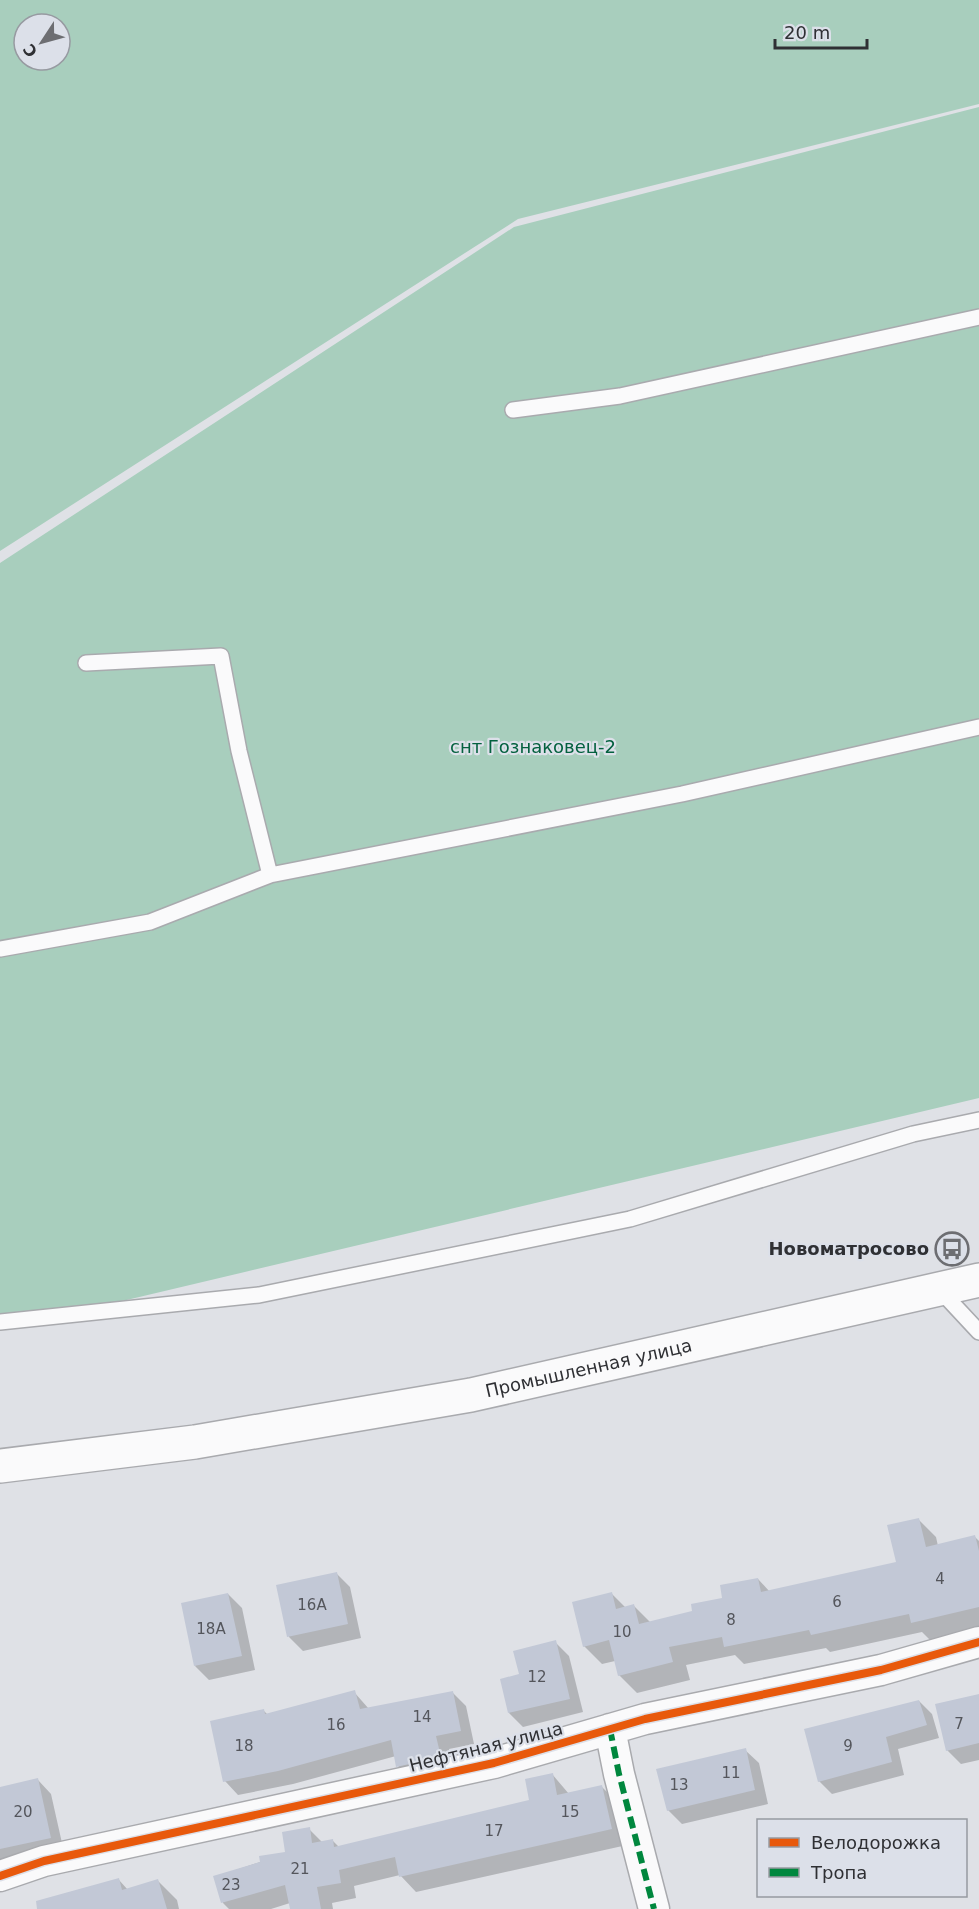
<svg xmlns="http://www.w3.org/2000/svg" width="979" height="1909" font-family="'DejaVu Sans',sans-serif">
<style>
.green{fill:#a8cebd;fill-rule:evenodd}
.shadow{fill:#0003}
.building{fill:#c2c8d6}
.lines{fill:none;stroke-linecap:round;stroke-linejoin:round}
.lane-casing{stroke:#a9aaae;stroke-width:18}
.street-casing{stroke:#a9aaae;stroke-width:33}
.secondary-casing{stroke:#a9aaae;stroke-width:36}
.lane{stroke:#fafafb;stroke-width:15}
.street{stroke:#fafafb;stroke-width:30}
.secondary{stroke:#fafafb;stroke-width:33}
.quiet{stroke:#00873e;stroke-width:6;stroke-dasharray:12 6;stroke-linecap:butt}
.cycleway-casing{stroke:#dce0e9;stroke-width:11}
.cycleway{stroke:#e8590c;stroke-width:8}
.labels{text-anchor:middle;stroke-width:4.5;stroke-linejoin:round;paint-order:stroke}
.number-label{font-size:15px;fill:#54565c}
.park-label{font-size:18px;fill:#04613f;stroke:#dce0e9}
.poi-label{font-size:18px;font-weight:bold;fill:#2f3034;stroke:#dce0e9;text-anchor:end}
.street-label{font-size:18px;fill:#2f3034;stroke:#dce0e9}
</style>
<rect width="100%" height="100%" fill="#dfe1e6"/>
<!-- green -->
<path class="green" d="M0,0H979V104L518,219L0,551ZM24,24H60V60H24Z
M979,107V1098L0,1330V563L514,227Z"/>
<!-- shadow -->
<path class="shadow" d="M918,1519L936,1537L938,1546L975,1537L979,1541V1628L930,1640L922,1632L830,1652L826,1648L744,1664L735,1655L686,1665L690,1680L637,1693L619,1675L615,1661L602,1664L584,1646L611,1593L626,1608L634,1606L651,1623L694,1612L724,1599L758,1579L770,1592L898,1563Z
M336,1573L350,1587L361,1638L303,1651L289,1637L278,1586Z
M228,1594L242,1608L255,1670L209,1680L195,1666Z
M555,1642L569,1656L583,1712L523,1727L509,1713L521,1676Z
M354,1692L369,1709L452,1692L466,1706L474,1744L449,1749L454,1771L412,1780L398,1766L396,1756L293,1784L238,1795L225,1781L264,1711L268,1715Z
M979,1696V1760L961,1764L947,1750Z
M919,1701L932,1714L939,1738L898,1749L904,1775L832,1794L819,1781Z
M745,1750L759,1763L768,1804L682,1824L668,1810Z
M552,1774L569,1794L602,1787L617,1802L627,1845L416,1892L400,1875L354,1886L356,1898L332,1903L333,1909H291L290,1903L271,1909H229L223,1903L215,1877L287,1853L309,1829L323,1843L333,1841L339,1847L531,1801Z
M38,1780L51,1794L64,1852L6,1865L0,1859V1788Z
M119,1880L128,1890L158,1881L177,1900L179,1909H73Z"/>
<!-- building -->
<path class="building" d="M919,1518L926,1547L975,1535L979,1551V1607L911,1623L909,1614L811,1635L809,1630L724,1647L722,1637L669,1647L673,1662L618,1676L609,1640L583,1647L572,1602L612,1592L616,1609L634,1604L639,1624L692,1611L691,1604L722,1598L720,1585L758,1578L761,1592L896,1562L887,1525Z
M337,1572L348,1624L287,1637L276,1585Z
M228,1593L242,1656L194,1666L181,1603Z
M556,1640L570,1699L508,1713L500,1679L519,1674L513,1651Z
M355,1690L360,1709L453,1691L461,1731L436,1736L441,1757L396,1767L391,1740L278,1771L223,1782L210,1721L264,1709L265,1714Z
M979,1694V1743L946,1751L935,1704Z
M919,1700L927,1725L886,1737L892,1762L818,1782L804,1729Z
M746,1748L755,1790L667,1811L656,1769Z
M553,1773L557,1795L602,1785L612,1829L399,1877L395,1857L339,1870L341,1883L317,1887L321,1909H290L285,1885L221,1903L213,1876L260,1862L259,1856L285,1852L282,1832L310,1827L312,1843L333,1839L334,1847L529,1800L525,1779Z
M38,1778L51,1838L0,1849V1787Z
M119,1878L122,1890L158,1879L167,1909H37L36,1901Z"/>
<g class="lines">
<defs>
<path id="lane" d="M513,410L620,396L979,317
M86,663L221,656L239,751L270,875
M0,949L150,922L270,875L682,794L979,727
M938,1288L979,1332
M0,1322L259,1295L630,1219L913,1134L979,1120"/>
<path id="street" d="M610,1729L619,1774L654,1909
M0,1876L44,1861L494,1763L645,1719L881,1670L979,1642"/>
<g id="secondary">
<path id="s1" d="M0,1466L195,1442L471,1395L979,1280"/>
</g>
</defs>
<!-- lane casing -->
<use href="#lane" class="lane-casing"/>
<!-- street casing -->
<use href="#street" class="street-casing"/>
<!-- secondary casing -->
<use href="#secondary" class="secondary-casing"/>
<!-- lane -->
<use href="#lane" class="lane"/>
<!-- street -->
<use href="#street" class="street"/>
<!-- secondary -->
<use href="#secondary" class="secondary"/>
<!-- quiet -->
<path class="quiet" d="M610,1729L619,1774L654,1909"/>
<defs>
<path id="cycleway" d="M0,1876L44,1861L494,1763L645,1719L881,1670L979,1642"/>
</defs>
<!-- cycleway casing -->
<use href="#cycleway" class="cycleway-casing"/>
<!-- cycleway -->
<use href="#cycleway" class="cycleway"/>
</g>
<!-- icons -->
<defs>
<symbol id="bus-ring" viewBox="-11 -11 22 22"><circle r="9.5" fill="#dce0e9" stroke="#6d6e72" stroke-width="1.5"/><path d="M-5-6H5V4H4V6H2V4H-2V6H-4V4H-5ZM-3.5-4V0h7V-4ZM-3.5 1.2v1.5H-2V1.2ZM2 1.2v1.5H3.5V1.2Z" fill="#6d6e72"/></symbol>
</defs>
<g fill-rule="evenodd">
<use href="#bus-ring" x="933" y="1230" width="38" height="38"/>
</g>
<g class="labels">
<!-- number labels -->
<g class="number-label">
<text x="940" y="1584">4</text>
<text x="837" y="1607">6</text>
<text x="312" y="1610">16А</text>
<text x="731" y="1625">8</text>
<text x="211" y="1634">18А</text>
<text x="622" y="1637">10</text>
<text x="537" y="1682">12</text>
<text x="422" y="1722">14</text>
<text x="959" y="1729">7</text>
<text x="336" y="1730">16</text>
<text x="244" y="1751">18</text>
<text x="848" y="1751">9</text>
<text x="731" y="1778">11</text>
<text x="679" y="1790">13</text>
<text x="23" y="1817">20</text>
<text x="570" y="1817">15</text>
<text x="494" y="1836">17</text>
<text x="300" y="1874">21</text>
<text x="231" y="1890">23</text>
</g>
<!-- park labels -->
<g class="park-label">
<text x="533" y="753">снт Гознаковец-2</text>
</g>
<!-- poi labels -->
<g class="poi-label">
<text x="929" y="1255">Новоматросово</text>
</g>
<!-- street labels -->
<g class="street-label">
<text dy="6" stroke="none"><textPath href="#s1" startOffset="597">Промышленная улица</textPath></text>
<text transform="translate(486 1747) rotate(-14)" y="6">Нефтяная улица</text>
</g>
</g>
<!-- legend -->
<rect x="757" y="1819" width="210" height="78" fill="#dce0e9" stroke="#979aa1" stroke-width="1.5"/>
<rect x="769" y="1838" width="30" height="9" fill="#e8590c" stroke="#979aa1" stroke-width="1.5"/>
<text x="811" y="1849" font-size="18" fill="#2f3034">Велодорожка</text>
<rect x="769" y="1868" width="30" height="9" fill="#00873e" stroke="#979aa1" stroke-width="1.5"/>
<text x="811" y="1879" font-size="18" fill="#2f3034">Тропа</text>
<!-- north arrow -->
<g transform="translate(42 42) rotate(234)"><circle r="28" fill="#dce0e9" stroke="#979aa1" stroke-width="1.5"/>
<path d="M0-4.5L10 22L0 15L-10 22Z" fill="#6d6e72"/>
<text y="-9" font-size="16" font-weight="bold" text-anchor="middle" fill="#2f3034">С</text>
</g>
<!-- scale -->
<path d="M775 39v9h92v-9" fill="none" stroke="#2f3034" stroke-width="3"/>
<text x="784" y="39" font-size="18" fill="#2f3034" stroke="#dce0e9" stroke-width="4.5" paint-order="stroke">20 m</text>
</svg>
